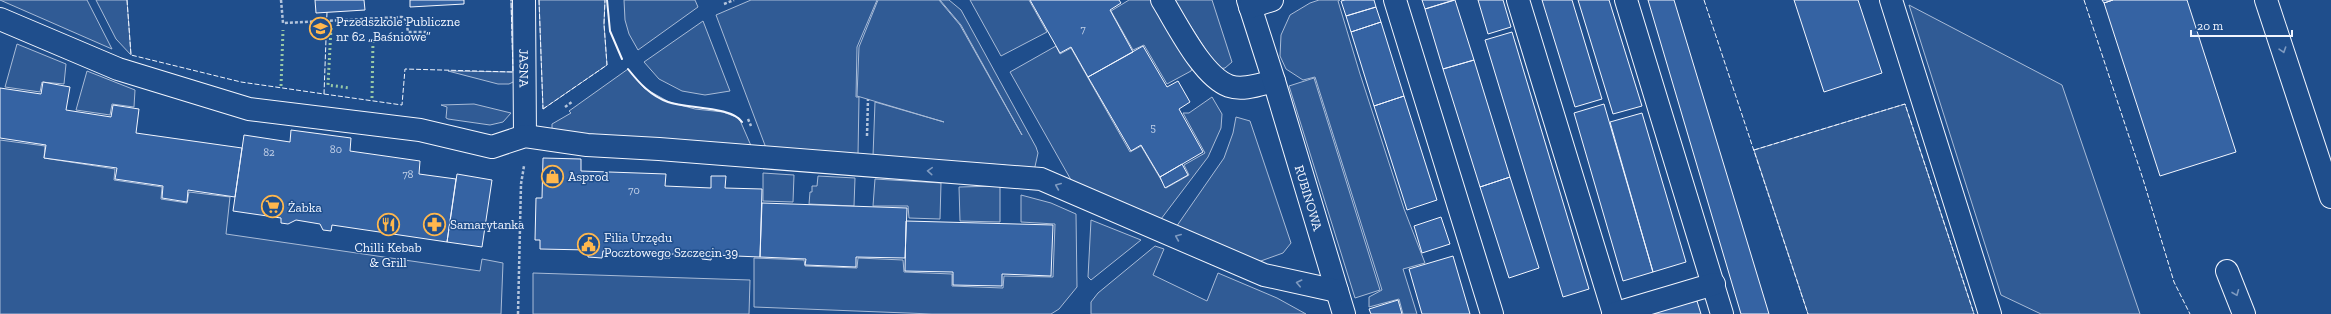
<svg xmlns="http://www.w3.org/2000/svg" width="2331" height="314" font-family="'Zilla Slab',serif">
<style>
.built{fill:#305b95;stroke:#a8bbd7}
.building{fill:#3563a3;stroke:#f2f6ff}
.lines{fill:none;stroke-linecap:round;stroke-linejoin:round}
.minor-casing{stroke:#f2f6ff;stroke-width:24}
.path{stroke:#b3c4dc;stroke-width:2.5;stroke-dasharray:3 2;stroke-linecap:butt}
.minor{stroke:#1f4e8c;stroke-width:22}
.hedge{stroke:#97c8a6;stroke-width:3;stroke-dasharray:2 3;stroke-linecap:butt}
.fence{stroke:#f2f6ff;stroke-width:1;stroke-dasharray:5 2;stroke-linecap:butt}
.wall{stroke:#f2f6ff;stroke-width:2}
.oneway{stroke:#7e9ac0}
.labels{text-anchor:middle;stroke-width:3;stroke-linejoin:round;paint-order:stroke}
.number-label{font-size:11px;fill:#c3d1e8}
.poi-label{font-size:13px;fill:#f2f6ff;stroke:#1f4e8c;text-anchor:start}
.street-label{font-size:13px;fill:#f2f6ff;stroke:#1f4e8c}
</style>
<rect width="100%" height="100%" fill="#1f4e8c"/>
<!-- built -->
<path class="built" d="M0,0H87L112,49Z
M96,0H127L131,55L116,39Z
M511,0H516L517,80L509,84H498L448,71L513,72Z
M539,0H605L604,24L607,65L543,109Z
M624,0H695L698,7L638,50L629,34L625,20Z
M751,0H877L857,47L856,97H859L858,155L766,148L716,15Z
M878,0H939L960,25L1022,135L961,25L940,0H949L961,10L1036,147L1038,153L1034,171L1004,165L873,156L875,102L944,122L857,96L859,47Z
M970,0H1029L1047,32L1001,56Z
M1129,0H1150L1152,2L1193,67L1191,71L1167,84L1144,45L1133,50L1111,11Z
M1174,0H1212L1232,62L1225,68L1218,69Z
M1319,0H1340L1338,1L1360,74L1404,209L1425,263L1403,269L1417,314H1403L1399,299L1369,307V297L1382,290L1315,77L1303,80L1286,69L1280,56L1281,35L1290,15L1310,3Z
M1909,5L2062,85L2140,314H2041L2001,295Z
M703,21L730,91L705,95L682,91L659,79L644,62Z
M17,44L66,64L64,84L42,82L40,92L5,87Z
M1056,46L1060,54L1071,48L1130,152L1141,146L1166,188L1189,175L1184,165L1205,153L1183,113H1189L1212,97L1222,114L1221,128L1208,157L1158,223L1075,187L1010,72Z
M628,69L644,88L669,102L695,109L723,112L739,118L752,148L555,131L552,129V124L571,113L569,111Z
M87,71L135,90L134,107L112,104L110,115L76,110Z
M1314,78L1380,290L1355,298L1289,86Z
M474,104L511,113L503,122L490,125L448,119L446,118L447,107L441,105Z
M1905,104L1974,314H1808L1754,150Z
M1236,117L1250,121L1291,243L1283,253L1258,262L1174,230L1224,158L1233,133Z
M0,140L45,146L44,158L115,169L114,180L162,187L161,199L187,203L189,192L230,197L226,234L480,271L482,259L503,263L501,314H0Z
M763,173L794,175L793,202L763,201Z
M818,176L855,178L854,206L809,204L810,192H812V186H817Z
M875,179L941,183L940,219L909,218L908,206H873Z
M1000,186V222L960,221L959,187Z
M1021,195L1051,203L1076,214L1077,287L1059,309L1051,314H932L754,307V258L804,260L805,266L857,268L858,258L903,260L904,272L952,274V286L1003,288L1004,276L1053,277L1055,224L1021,222Z
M1091,220L1141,240L1091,280L1088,277Z
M1155,246L1164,249L1153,275L1207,301L1218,273L1277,298L1306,314H1091V302L1098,293Z
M533,273L750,280L749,314H533Z"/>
<!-- building -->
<path class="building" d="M315,0H364L365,10L316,13Z
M410,0H464V4L410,7Z
M1030,0H1119L1121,3L1110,10L1133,52L1088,77L1071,47L1060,53Z
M1345,0H1374L1376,7L1346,16L1341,1Z
M1422,0H1454L1425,9Z
M1455,0L1474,60L1443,69L1425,9Z
M1478,0H1503L1511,27L1488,34Z
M1542,0H1572L1602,99L1575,107Z
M1578,0H1609L1642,106L1613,114Z
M1648,0H1674L1769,314H1741Z
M1794,0H1858L1882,73L1824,92Z
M2102,0H2113L2104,3Z
M2113,0H2187L2236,152L2160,176L2104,3Z
M1376,7L1381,22L1351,32L1346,16Z
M1381,22L1404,96L1374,106L1351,32Z
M1512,32L1589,289L1563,297L1485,40Z
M1143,46L1167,87L1178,81L1190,102L1179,109L1203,152L1160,177L1141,145L1131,151L1088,77Z
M1474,60L1510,177L1480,187L1443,69Z
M43,82L70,87L66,110L111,117L113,105L139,109L136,133L242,148L235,197L188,190L187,202L162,198L163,186L115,179L117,168L44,158L46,145L0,138V88L41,94Z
M1404,96L1437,200L1407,210L1374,106Z
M1604,104L1653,272L1623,281L1574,113Z
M1642,113L1686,262L1653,272L1610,122Z
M291,130L351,138L350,151L420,161L419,174L456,179L447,242L332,225L331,231L323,230L320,224L296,220L288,224L281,223V218L233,211L244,135L290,142Z
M543,158L581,159V171L666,174L665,186L711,188V176H726L725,188L762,189L760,257L712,255L711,260L702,259V255L670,254V258H659V253L603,251L602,258L588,257V250L540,249V240H535L536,198H542Z
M1182,164L1188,175L1165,188L1160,177Z
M457,174L492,180L482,247L447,242Z
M1510,177L1539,268L1509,278L1480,187Z
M762,203L907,208L905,258L856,257V267L805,265L806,259L760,257Z
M1441,217L1450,244L1422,253L1414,226Z
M906,221L1053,225L1051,276L1002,274V286L953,285V272L905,271Z
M1453,256L1470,314H1422L1409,269Z
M1398,300L1402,314H1371L1369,309Z
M1697,301L1701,314H1640Z"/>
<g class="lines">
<defs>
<g id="minor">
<path id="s1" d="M524,0L525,136"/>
<path d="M1162,0C1177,24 1202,76 1229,86C1243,91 1261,84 1274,81"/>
<path id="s2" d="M1248,0L1274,81L1344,314"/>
<path d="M1395,0L1492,314"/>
<path d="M1518,0L1614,314"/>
<path d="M1626,0L1722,314"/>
<path d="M1891,0L1990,314"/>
<path d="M2266,0L2331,197"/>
<path d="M1250,7L1272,0"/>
<path d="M0,19L118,69L249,109L420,130L492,147L525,136L587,145L659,149L1041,179L1264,275L1337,291"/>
<path d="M2227,271L2244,314"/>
<path d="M1613,314L1714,284"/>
</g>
</defs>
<!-- minor casing -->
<use href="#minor" class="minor-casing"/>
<!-- path -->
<path class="path" d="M281,0L283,23L402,17L406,20L408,32H428
M724,4L734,0
M565,107L572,102
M748,119L751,126
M867,136L868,99
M518,314L521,184L524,166"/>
<!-- minor -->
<use href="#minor" class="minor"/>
<!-- hedge -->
<path class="hedge" d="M331,28L328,85L350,88
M281,86L283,30
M372,98L373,40"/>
<!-- fence -->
<path class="fence" d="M127,0L131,55L241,82L324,94L327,12
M539,0L543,109
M1704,0L1808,314
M2084,0L2143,179L2174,282L2190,314
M324,94L402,105L405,69L513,72L511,0
M543,109L607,65L604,24L605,0
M1754,150L1905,104L1974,314"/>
<!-- wall -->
<path class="wall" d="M607,0L610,31L622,59
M628,69C639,83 651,96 668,102C687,109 731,106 742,122"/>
</g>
<!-- one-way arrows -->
<defs><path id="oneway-chevron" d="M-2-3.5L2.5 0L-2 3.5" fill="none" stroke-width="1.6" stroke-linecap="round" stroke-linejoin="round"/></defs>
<g class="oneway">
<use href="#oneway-chevron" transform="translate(2283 50) rotate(72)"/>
<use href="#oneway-chevron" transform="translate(930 171) rotate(-176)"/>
<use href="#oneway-chevron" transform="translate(1058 186) rotate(-157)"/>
<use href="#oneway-chevron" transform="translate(1178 237) rotate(-157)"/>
<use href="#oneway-chevron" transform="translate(1299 283) rotate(-167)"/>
<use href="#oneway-chevron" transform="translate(2236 293) rotate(68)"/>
</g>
<!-- icons -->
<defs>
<symbol id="school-ring" viewBox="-11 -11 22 22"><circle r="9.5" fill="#1f4e8c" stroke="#ffb74d" stroke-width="1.5"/><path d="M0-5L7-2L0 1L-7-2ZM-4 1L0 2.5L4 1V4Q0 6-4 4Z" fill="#ffb74d"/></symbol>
<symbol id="shop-ring" viewBox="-11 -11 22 22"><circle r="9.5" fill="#1f4e8c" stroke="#ffb74d" stroke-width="1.5"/><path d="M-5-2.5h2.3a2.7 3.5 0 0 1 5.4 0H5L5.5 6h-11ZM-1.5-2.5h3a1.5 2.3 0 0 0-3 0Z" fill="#ffb74d"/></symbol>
<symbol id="supermarket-ring" viewBox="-11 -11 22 22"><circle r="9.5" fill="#1f4e8c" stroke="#ffb74d" stroke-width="1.5"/><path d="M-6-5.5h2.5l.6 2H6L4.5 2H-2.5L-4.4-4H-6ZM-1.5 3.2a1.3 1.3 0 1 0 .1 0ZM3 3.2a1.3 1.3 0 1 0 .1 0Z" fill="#ffb74d"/></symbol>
<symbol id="pharmacy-ring" viewBox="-11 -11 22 22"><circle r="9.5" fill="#1f4e8c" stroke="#ffb74d" stroke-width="1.5"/><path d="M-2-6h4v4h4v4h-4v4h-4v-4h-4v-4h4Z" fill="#ffb74d"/></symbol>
<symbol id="restaurant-ring" viewBox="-11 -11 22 22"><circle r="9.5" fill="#1f4e8c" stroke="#ffb74d" stroke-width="1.5"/><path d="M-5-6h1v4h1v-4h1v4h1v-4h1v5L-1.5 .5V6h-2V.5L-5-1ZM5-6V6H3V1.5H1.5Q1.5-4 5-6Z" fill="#ffb74d"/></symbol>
<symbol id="civic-ring" viewBox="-11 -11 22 22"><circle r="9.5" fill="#1f4e8c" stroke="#ffb74d" stroke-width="1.5"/><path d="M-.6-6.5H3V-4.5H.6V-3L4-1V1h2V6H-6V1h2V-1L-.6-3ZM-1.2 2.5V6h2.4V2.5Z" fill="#ffb74d"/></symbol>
</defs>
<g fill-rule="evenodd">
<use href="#school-ring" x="308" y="16" width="25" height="25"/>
<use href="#shop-ring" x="540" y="164" width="25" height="25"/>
<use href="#supermarket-ring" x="260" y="194" width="25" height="25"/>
<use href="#pharmacy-ring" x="422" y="212" width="25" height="25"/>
<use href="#restaurant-ring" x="376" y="212" width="25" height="25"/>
<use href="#civic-ring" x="576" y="232" width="25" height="25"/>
</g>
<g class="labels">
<!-- number labels -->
<g class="number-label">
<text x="1083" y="33">7</text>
<text x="1153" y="131">5</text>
<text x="336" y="153">80</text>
<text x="269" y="156">82</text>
<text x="408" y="178">78</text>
<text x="634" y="194">70</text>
</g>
<!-- poi labels -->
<g class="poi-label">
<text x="336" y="26">Przedszkole Publiczne<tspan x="336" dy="15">nr 62 „Baśniowe”</tspan></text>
<text x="568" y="181">Asprod</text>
<text x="288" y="212">Żabka</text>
<text x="450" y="229">Samarytanka</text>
<text x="604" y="242">Filia Urzędu<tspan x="604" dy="15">Pocztowego Szczecin 39</tspan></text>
<text x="388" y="252" text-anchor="middle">Chilli Kebab<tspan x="388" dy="15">&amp; Grill</tspan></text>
</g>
<!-- street labels -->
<g class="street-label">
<text dy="5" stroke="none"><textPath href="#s1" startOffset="68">JASNA</textPath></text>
<text dy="5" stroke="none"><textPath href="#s2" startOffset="207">RUBINOWA</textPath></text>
</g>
</g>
<!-- scale -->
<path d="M2191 30v6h101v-6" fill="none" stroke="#f2f6ff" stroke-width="2"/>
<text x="2197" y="30" font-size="12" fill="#f2f6ff" stroke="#1f4e8c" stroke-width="3" paint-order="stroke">20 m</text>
</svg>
